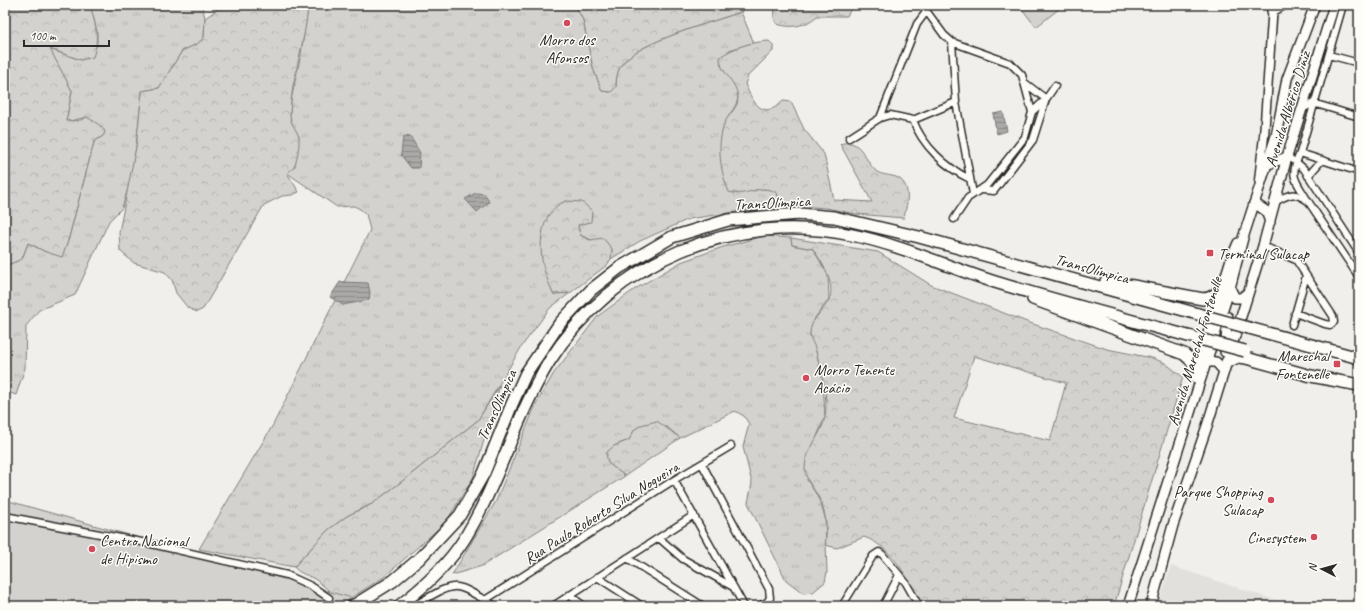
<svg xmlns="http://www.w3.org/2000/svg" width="1364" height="611" font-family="Caveat,sans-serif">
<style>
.built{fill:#e1e0dc}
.grass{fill:url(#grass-tufts);stroke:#7f7e7d}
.forest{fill:url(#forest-crowns);stroke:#7f7e7d;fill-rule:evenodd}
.garden{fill:#d3d2cf;stroke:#7f7e7d}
.water{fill:url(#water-rules);stroke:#777775}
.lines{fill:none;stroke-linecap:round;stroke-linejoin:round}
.street-casing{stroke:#2b2b2b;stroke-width:9}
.secondary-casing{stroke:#2b2b2b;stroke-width:11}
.primary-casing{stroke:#2b2b2b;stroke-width:12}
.highway-casing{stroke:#2b2b2b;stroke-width:14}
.street{stroke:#fdfcf7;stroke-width:6}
.secondary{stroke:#fdfcf7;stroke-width:8}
.primary{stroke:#fdfcf7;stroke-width:9}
.highway{stroke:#fdfcf7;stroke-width:11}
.highway-bridge-casing{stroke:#2b2b2b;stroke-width:14;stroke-linecap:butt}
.highway-bridge{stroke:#fdfcf7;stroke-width:11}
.poi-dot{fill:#d1495b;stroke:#fdfcf7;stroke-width:1.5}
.labels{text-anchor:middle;stroke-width:3;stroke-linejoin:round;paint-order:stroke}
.poi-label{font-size:16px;fill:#2b2b2b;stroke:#fdfcf7;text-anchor:start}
.street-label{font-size:16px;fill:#2b2b2b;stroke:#fdfcf7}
</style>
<defs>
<pattern id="grass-tufts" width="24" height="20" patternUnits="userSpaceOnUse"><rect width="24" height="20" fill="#d3d2cf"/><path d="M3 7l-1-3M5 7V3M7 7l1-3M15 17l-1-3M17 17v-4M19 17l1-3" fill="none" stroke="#b5b4b2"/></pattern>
<pattern id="forest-crowns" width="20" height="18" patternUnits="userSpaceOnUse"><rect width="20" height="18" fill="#d3d2cf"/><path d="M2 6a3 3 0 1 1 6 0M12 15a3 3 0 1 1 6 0" fill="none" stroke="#b5b4b2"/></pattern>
<pattern id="water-rules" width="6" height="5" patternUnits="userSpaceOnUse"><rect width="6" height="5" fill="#aaa9a7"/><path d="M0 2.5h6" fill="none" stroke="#8b8a88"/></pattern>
</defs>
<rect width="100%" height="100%" fill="#f0efeb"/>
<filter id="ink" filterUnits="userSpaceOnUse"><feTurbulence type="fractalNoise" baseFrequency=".025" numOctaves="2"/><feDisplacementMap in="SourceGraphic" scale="8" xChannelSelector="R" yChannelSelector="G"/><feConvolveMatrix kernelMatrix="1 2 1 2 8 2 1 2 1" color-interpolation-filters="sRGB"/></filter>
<g filter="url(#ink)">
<!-- built -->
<path class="built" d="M1171,566L1293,606H1158Z"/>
<!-- grass -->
<path class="grass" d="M90,5H202L205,18L204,38L197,44L182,51L159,88L142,91L136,147L130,182L122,208L109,221L75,295L39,310L26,326L25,368L16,395L5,391V266L22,259L28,243L46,252L68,241L94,142L104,135L87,117L66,122L72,91L49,49L81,60L97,46V31Z
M308,5H575L583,20L593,68L602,91L611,92L616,87C616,79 617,71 622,64C635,43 715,21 741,12L754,43L729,50L720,64C724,71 733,78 736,87C742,103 732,108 726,121C723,127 722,133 721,139L751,192C761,188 767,187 777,193L781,205L689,219L640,241L611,259L612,249L580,235L578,225L582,202L550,284L553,294L570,293L550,308L522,346L478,420L409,476L372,504L347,516L328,530L294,567L199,549L273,425L370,230L366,214L360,209L354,206L337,207L287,173L299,137L293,127L290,116L291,100L301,54Z
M764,236L791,238L792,245L813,249L828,275L829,299L814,319L810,335L814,343L823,380L825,417L813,446L807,480L818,497L825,517L827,572L825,582L813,592L803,593L786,580L748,503L752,483L743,447L749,424L744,416L735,411L680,438L667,427L635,429L629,440L614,446L608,463L625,476L482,566L452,575L496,501L536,404L554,373L598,316L635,289L681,262L723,247Z"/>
<!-- forest -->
<path class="forest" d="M5,5H90C95,23 100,38 93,57L81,60L50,49L72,91L66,121L81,120L87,117L98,124L105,131L104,135L94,142L68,241L62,257L46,252L28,243L22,259L5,266Z
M224,5H308C306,42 291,78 290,114C290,124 296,128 299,137C300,141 297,163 294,167C293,169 289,171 287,173L299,192L292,195L282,196L264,205L203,309L197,312L188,308L176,293L172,280L165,272L134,263L120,251L119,232L136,147L142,91L159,88L182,51L197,44L204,38L205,18Z
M575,5H750L741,12C715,21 635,43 622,64C617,71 616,79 616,87L611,92L602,91L593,68L583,20Z
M775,5H853L847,16H817C806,26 791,29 777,24L774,18Z
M769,41L773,45V51L748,76L745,84C753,103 763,121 783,101L791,102L804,129L824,154L834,200L872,202L840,144C862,137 864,161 876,171C885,178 898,172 905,185C910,195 906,207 904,218L856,214L826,208L786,205L780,201L777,193C757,182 750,198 729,192C720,171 716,145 725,122C729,114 738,108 738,98C737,80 719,73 720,57C734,47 751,42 769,41Z
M566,201L582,202L592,211L591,222L578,225L580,235L590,240L603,238L612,249L611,259L607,265L570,293L553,294C550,285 545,275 543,265C538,242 542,209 566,201Z
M791,238L878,252L931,285L1027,322L1107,349L1152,358L1165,363L1183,377L1114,606H922C909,580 893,547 864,537L837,548L825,545C828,528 826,513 819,498C814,488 805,480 805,468C805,450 822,435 825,417C829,397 821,371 816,351C815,346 810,339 810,334C810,319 823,312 829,300C836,284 822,262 813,249L792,245ZM974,356L1066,383L1050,441L954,418Z
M500,385L473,478L446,522L384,577L341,604C333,595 326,587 316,580C309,575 299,574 294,567L328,530L347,516L372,504L409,476L478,420Z
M657,421L680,438L625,476L608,463L606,453L614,446L629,440L635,429L641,425Z"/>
<!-- garden -->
<path class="garden" d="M1019,5H1064L1036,27Z
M5,500L352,598L338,606H5Z"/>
<!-- water -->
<path class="water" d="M1003,112L1007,131L997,134L993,114Z
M410,136L420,153L419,168H411L401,155L403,137Z
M476,193L485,194L489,202L477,212L465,199Z
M340,282L368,283L370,293L369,300L343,305L330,297Z"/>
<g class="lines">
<defs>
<path id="street" d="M922,5L944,35L952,42L1010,63L1022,75L1032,112
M952,42L956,102L973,194
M1329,55L1359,63
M1025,83L1046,99
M1303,109L1313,103L1359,117
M880,118L917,24L926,12
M913,120C922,145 946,168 970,179
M849,138L880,118L890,115L913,120L956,102
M1300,153L1359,172
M1287,157L1296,162L1304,169L1359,253
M1308,176L1322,160
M982,190L994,191L1033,140L1046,99
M1276,201C1291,194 1293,191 1308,201L1359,277
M1308,201C1295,179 1289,178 1300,153L1343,5
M954,219L968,198L987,185L1025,137L1032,112L1046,99L1055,86
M1263,246L1296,260L1333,316L1334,322L1330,325L1325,324L1295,313
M1292,325L1306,276
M702,464L769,589L770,598L766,603L759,606
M674,480L744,606
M5,516L147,543L287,575L311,586L329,598
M659,538L683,559L733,587
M627,558L703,606
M597,577L642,606
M569,595L584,606
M485,600L674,480L731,446
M414,606C458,580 452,581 495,606
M553,606L694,515
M842,606L873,556L879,552L882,554L906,583L919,606
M883,606L899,575"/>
<path id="secondary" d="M1259,180L1264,136L1273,5"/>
<path id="primary" d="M1272,11L1283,5
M1266,165L1287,157
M1254,203L1266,211L1270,222
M1230,288L1235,298H1241L1248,293
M1225,352L1228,317
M1207,362H1216L1224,371
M1195,375L1231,259L1238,243
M1128,606L1230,288L1243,238L1276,136L1287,79L1315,5
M1151,606L1173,525L1207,426L1263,246L1287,157L1334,5"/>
<path id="highway" d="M1106,281L1203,299C1213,298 1218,293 1224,284
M1033,299L1184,354L1193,362L1195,377
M1249,328L1359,358
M1227,362L1238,357L1246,358L1311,376L1359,385
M353,606L393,581L419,559L460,515L484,473L512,404L526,373L560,323L591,290L619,268L672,237L728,220L799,214L834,217L919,237L1198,314
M399,606C424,587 448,565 465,538C499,482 515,418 549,362C613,260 735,210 852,235C901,245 947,267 995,282C1060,302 1126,319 1192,337"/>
</defs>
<!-- street casing -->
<use href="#street" class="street-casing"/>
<!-- secondary casing -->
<use href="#secondary" class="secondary-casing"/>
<!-- primary casing -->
<use href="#primary" class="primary-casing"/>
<!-- highway casing -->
<use href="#highway" class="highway-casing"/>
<!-- street -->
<use href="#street" class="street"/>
<!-- secondary -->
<use href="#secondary" class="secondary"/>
<!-- primary -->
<use href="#primary" class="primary"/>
<!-- highway -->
<use href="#highway" class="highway"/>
<defs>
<path id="highway-bridge" d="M1198,314L1249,328
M1192,337L1245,351"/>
</defs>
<!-- highway-bridge casing -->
<use href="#highway-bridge" class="highway-bridge-casing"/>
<!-- highway-bridge -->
<use href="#highway-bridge" class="highway-bridge"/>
</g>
</g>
<!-- markers -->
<g class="poi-dot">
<circle cx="567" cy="23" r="4"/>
<rect x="1206" y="249" width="8" height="8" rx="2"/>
<rect x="1333" y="360" width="8" height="8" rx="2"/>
<circle cx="806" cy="378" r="4"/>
<circle cx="1271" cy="500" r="4"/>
<circle cx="1314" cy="537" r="4"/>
<circle cx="92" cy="549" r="4"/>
</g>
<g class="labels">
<!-- poi labels -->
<g class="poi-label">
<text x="567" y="45" text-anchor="middle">Morro dos<tspan x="567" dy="18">Afonsos</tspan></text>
<text x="1218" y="259">Terminal Sulacap</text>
<text x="1329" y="361" text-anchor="end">Marechal<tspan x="1329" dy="18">Fontenelle</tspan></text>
<text x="814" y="375">Morro Tenente<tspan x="814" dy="18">Acácio</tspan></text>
<text x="1263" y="497" text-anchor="end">Parque Shopping<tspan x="1263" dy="18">Sulacap</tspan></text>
<text x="1306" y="543" text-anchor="end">Cinesystem</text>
<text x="100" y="546">Centro Nacional<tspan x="100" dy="18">de Hipismo</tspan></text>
</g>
<!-- street labels -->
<g class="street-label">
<text transform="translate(1287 109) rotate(-73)" y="6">Avenida Albérico Diniz</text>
<text transform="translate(772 202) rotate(-3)" y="6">TransOlímpica</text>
<text transform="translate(1092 268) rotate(15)" y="6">TransOlímpica</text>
<text transform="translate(1194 351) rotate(-73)" y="6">Avenida Marechal Fontenelle</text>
<text transform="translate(496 405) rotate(-66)" y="6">TransOlímpica</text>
<text transform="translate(601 512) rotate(-32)" y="6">Rua Paulo Roberto Silva Nogueira</text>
</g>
</g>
<!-- margin -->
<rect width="1364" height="611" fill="none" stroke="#fdfcf7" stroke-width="20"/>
<rect x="10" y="10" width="1344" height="591" fill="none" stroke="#2b2b2b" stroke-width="1.5" filter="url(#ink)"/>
<!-- north arrow -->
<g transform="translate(1322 569) rotate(276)" stroke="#fdfcf7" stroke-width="3" paint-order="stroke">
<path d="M0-3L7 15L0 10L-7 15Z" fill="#2b2b2b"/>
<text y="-6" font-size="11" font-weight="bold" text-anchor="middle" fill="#2b2b2b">N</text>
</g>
<!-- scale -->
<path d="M24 40v6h85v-6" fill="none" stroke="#2b2b2b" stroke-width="2"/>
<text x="30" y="40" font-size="12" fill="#2b2b2b" stroke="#fdfcf7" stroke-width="3" paint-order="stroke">100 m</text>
</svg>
